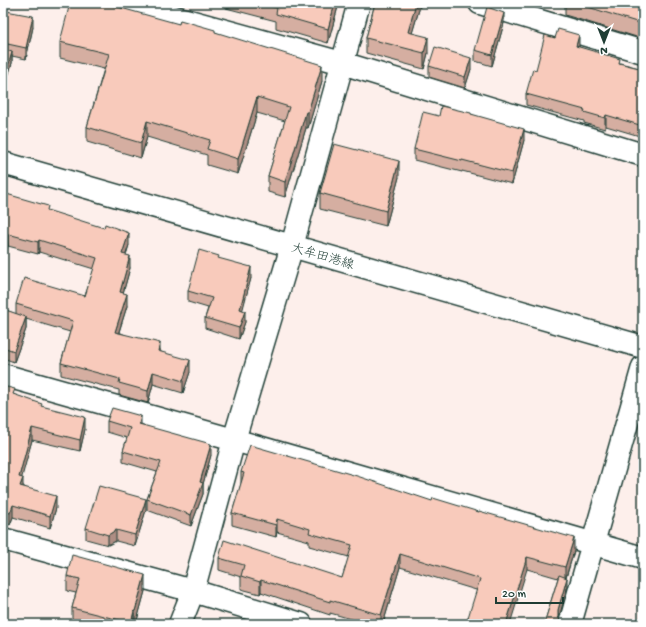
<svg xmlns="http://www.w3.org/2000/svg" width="646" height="627" font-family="'Gochi Hand','Klee One',sans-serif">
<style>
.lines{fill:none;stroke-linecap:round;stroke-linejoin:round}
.minor-casing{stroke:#1f3d34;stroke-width:25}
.major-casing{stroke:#1f3d34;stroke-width:25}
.minor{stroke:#fff;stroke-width:22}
.major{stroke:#fff;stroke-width:22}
.wall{fill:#d5aea1;stroke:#1f3d34}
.shaded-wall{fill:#ae8d83;stroke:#1f3d34}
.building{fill:#f8cabb;stroke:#1f3d34}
.labels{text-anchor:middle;stroke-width:4;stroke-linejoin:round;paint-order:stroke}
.street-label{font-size:13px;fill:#1f3d34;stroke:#fff}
</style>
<rect width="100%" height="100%" fill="#fdefeb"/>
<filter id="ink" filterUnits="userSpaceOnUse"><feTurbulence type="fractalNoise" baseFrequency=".025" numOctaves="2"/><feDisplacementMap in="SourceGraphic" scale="8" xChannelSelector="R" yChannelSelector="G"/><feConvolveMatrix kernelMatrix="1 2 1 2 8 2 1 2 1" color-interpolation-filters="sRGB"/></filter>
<g filter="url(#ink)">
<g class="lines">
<defs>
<path id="minor" d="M124,3L342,63L643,155
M480,3L643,52
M3,375L234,440L643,558
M3,539L193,591L301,624
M180,624L193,591L234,440L292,246L359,3
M570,624L643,367"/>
<path id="major" d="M3,163L643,347"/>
</defs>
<!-- minor casing -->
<use href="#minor" class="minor-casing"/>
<!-- major casing -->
<use href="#major" class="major-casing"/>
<!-- minor -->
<use href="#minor" class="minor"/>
<!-- major -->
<use href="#major" class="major"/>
</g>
<!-- wall -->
<path class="wall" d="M215,3H339L328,43L276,28V21L226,8V6Z
M375,3H421L412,33L428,53L424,69L366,53V38Z
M523,3H532L531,5Z
M565,3H643V39L565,15Z
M504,23L492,66L475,61V50Z
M179,24L215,32L322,81L308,128H306L285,197L268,192V176L285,121L257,113L238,174L207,165V155L147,137L141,158L87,142V127L104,69L60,58V42Z
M3,26L33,27L26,59L12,56V63L6,83L7,95L3,109Z
M579,46V47L620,63L643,69V137L606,126L605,129L584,123V121L526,105V94L536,70Z
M429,66L471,69L465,88L429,77Z
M471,114L524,140L512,184L462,171V172L414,160V149L439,116Z
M399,177L386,226L320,209V193Z
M3,193L48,211L129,245L126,255L130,268L123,293L127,306L119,332L160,351L190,372L183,393L153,384L148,403L119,395V390L61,375V363L70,332L26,319V329L14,362L3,358V309L16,314V304L85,296L94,269L39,252L38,254L8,246Z
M219,259L251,278L242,310L245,322L239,339L205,328V318L208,308L188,302V291Z
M3,386L15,395L42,407L85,429L80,451L32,440L21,478L23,486L56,508L50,528L13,517L10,525L3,522Z
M107,421L141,424L211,455L203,484V494L191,526L147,510V499L157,472L123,462V451L127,438L107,432Z
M241,472L574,551L566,578L567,589L559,618L544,624L558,578L527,569L476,590L400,567L383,624H369L330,613V615L261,592L260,594L241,589V577L219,570V558L342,578L349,557L309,546V541L277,532L276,537L232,525V513L241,484Z
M146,510L135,546L116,541L108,545L86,539V528Z
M67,576L145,591L136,624H75L72,623V608L76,593L67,591Z"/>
<!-- shaded-wall -->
<path class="shaded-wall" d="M335,3H339L328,43V29Z
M416,3H421L408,47V32Z
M504,13V23L492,66V55Z
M33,16V27L26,59V48Z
M579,35V46L576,57V46Z
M428,37V53L424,69V53Z
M12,52V63L3,93V83Z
M471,58V69L465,88V77Z
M322,65V81L308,128V112Z
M7,84V95L3,109V98Z
M257,97V113L238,174V159Z
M306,112V128L285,197V182Z
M606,115V126L605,129V118Z
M147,121V137L141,158V143Z
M524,129V140L512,184V173Z
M399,161V177L386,226V211Z
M129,233V245L122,266V254Z
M8,234V246L3,262V250Z
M39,240V252L38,254V242Z
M130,256V268L120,304V292Z
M251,267V278L240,320V309Z
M127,294V306L115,344V332Z
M245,311V322L239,339V328Z
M26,317V329L14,362V351Z
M160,343V355L158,351Z
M190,360V372L183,393V381Z
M153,372V384L148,403V391Z
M141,416V427L139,424Z
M85,417V429L80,451V440Z
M32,428V440L19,488V477Z
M211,444V455L203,484V494L191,526V515Z
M23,478V490L20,486Z
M56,496V508L50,528V516Z
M146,499V510L135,546V535Z
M13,505V517L10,525V513Z
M277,519V532L276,537V525Z
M116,530V541L108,545V535Z
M574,538V551L565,580V567Z
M400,554V567L383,624H381V615Z
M527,557V569L510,624H506Z
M145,575V591L136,624H135V611Z
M567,578V589L558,621V610Z
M261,580V592L260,594V582Z
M134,611V624H131V623Z"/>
<!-- building -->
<path class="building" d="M70,3H103L179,24L180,20L215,30V32L322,65L308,112H306L285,182L268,176L289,107L257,97L238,159L207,149L210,140L147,121L141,143L87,127L109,54L60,42Z
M258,3H335L328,29L276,14L277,8Z
M375,3H416L408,32L428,37L424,53L366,38Z
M575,3H643V24Z
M487,7L504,13L492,55L475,50Z
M6,11L33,16L26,48L3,43V26Z
M558,29L579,35L576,46L620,59L619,63L643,69V126L606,115L605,118L584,112L585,110L526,94L533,69L536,70L545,35L555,38Z
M435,47L471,58L465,77L429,66Z
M3,49L12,52L3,83L7,84L3,98Z
M441,106L471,113V114L524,129L512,173L462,160V161L414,149L423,112L439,116Z
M334,144L399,161L386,211L320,193Z
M3,193L48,206L47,210L104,228L105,224L129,233L122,254L130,256L120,292L127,294L115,332L160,343L158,351L190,360L183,381L153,372L148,391L119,383L120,379L61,363L73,321L16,304L24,278L85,296L97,258L39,240L38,242L8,234L3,250Z
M199,250L219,256L218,258L251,267L240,309L245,311L239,328L205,318L212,298L188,291Z
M3,309L26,317L14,351L3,347Z
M3,386L15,389L13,394L42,404L41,406L85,417L80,440L32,428L19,477L23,478L20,486L56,496L50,516L13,505L10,513L3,511Z
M112,408L141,416L139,424L211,444L200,482L203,483L191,515L147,499L161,462L123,451L130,428L107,421Z
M250,445L357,476L432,501L433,498L479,512V511L574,538L565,567L527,557L506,624H466L480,579L400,554L381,615L330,600V602L261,580L260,582L241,576L244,565L219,558L224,540L342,578L352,545L309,533L310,529L277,519L276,525L232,513L244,473L241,472Z
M99,486L146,499L135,535L116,530L108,535L86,528Z
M72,555L145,575L135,611H134L131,623L72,608L80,579L67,576Z
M559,575L567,578L558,610V617L561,622L564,624H544Z"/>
</g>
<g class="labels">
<!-- street labels -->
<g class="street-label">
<text transform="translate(323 255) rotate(16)" y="5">大牟田港線</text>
</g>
</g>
<!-- margin -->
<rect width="646" height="627" fill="none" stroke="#fff" stroke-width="16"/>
<rect x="8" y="8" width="630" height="611" fill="none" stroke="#1f3d34" stroke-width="1.5" filter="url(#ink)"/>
<!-- north arrow -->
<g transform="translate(604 42) rotate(180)" stroke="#ffffff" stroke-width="3" paint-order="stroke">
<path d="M0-3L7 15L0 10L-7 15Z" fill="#1f3d34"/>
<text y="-6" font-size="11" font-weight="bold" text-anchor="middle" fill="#1f3d34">N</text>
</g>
<!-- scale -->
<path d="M496 597v6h67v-6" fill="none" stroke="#1f3d34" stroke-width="2"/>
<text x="502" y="597" font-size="12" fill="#1f3d34" stroke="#ffffff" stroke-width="3" paint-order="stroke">20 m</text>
</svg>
